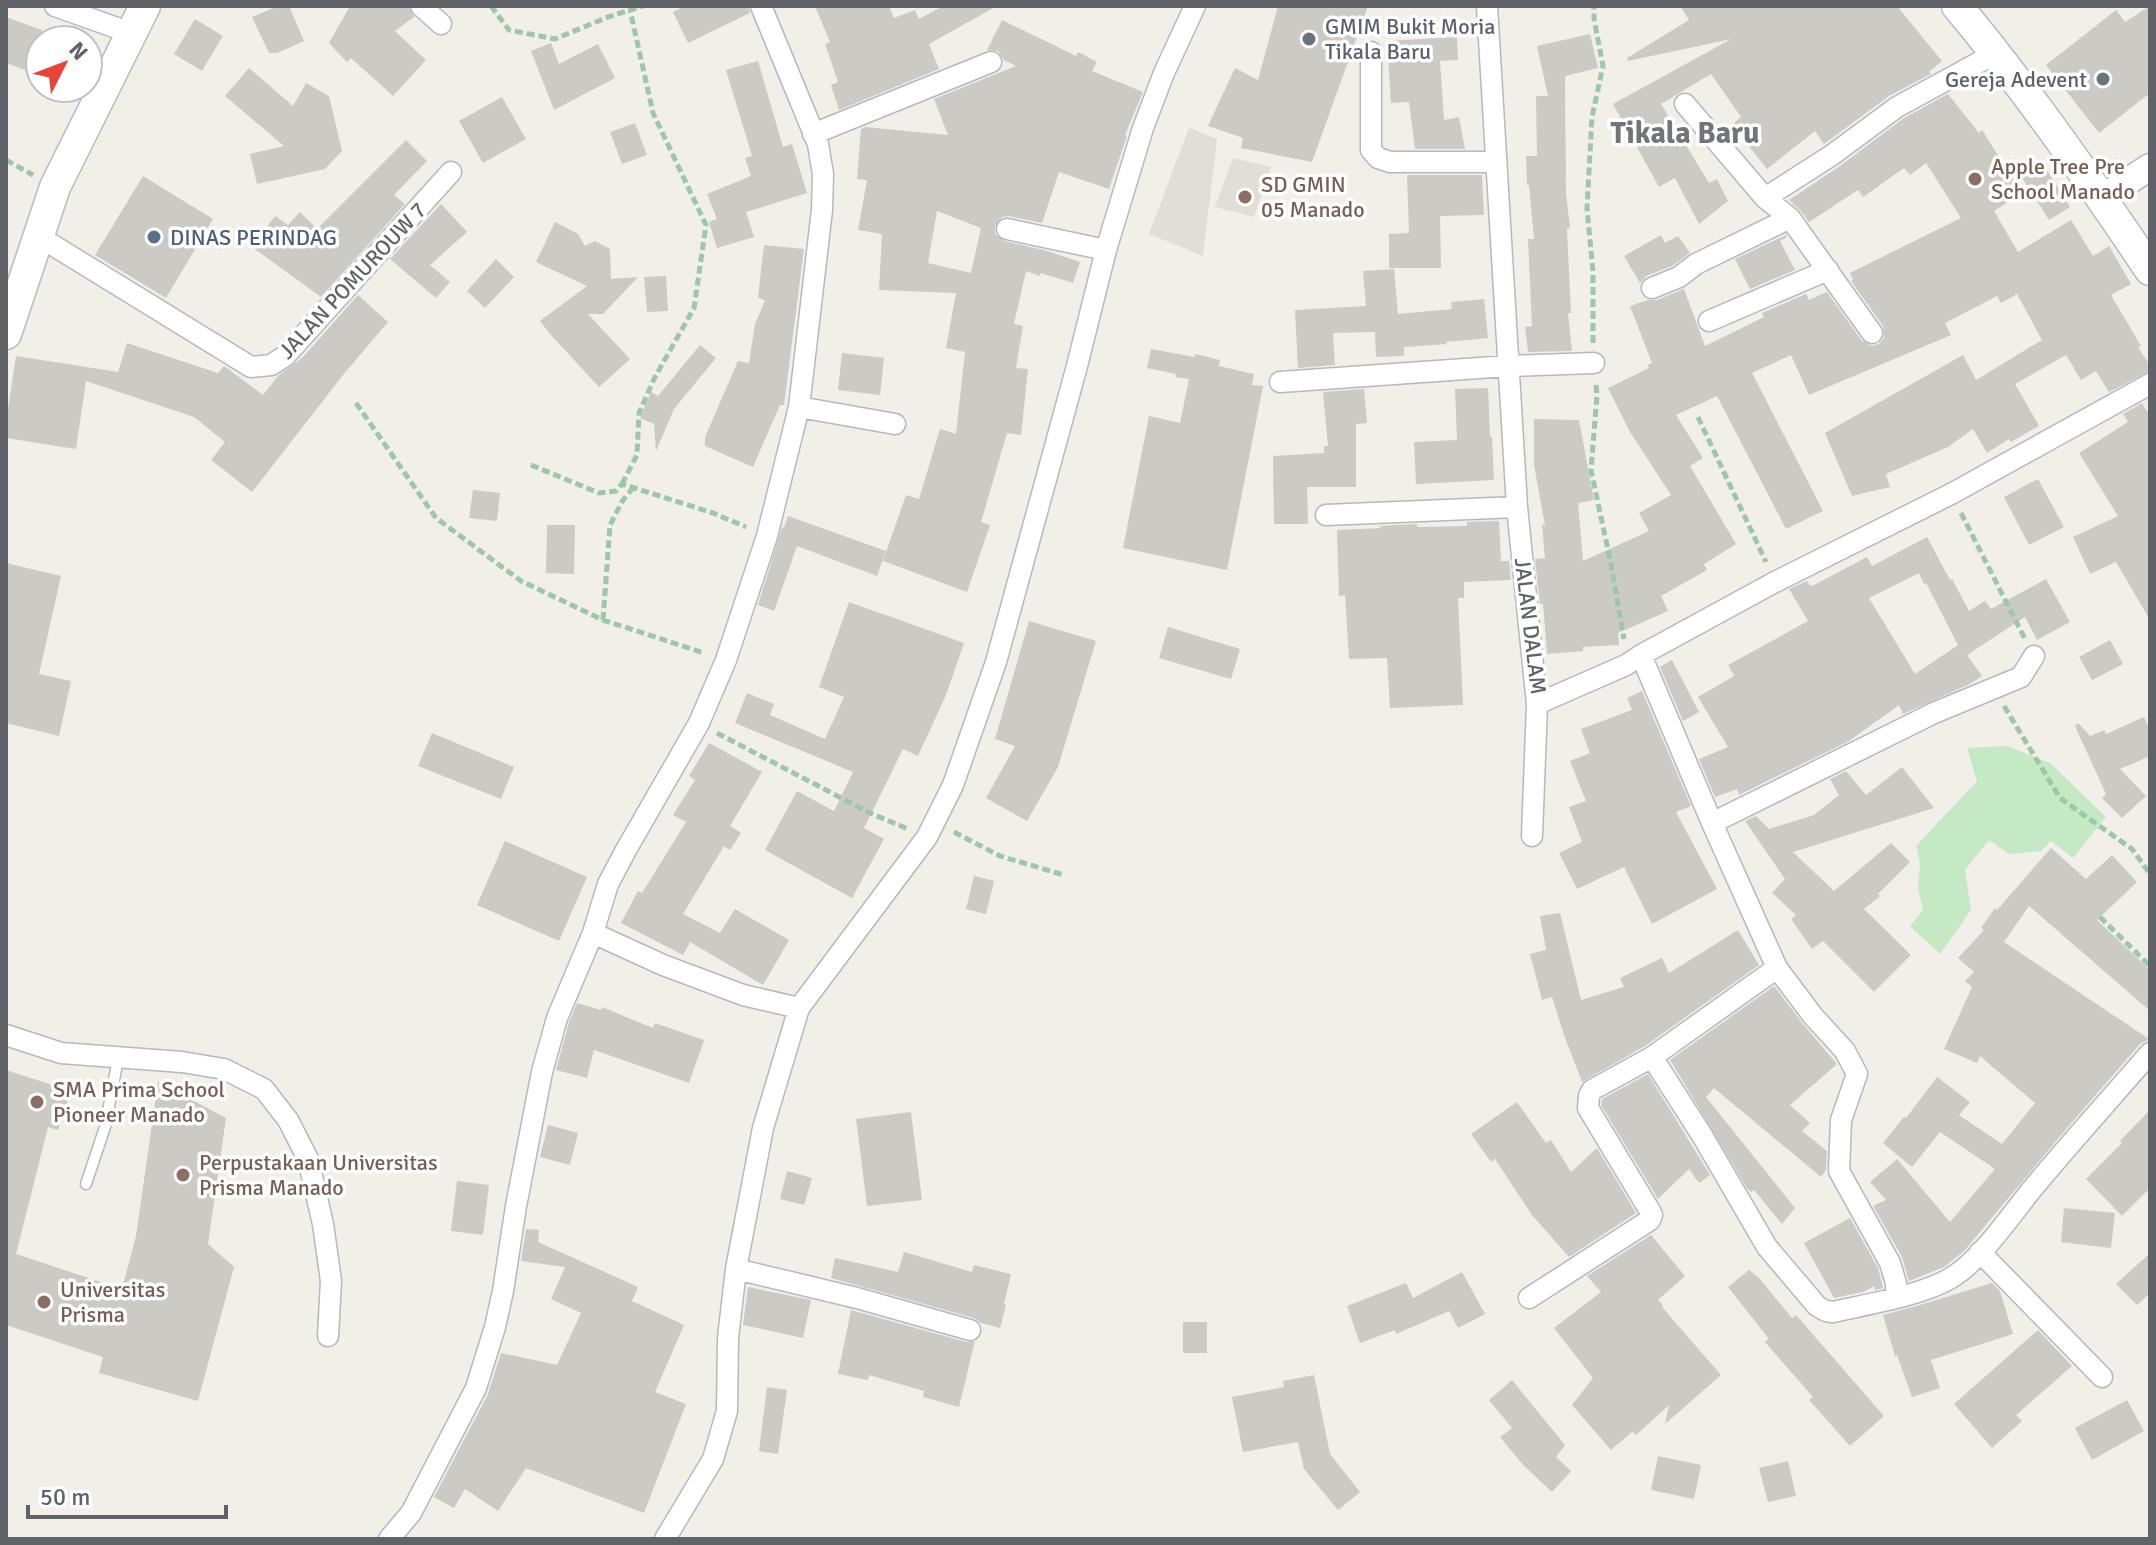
<svg xmlns="http://www.w3.org/2000/svg" width="2156" height="1545" font-family="Signika,sans-serif">
<style>
.education{fill:#e1ded6}
.green{fill:#c5e8c5}
.building{fill:#cccac5;fill-rule:evenodd}
.lines{fill:none;stroke-linecap:round;stroke-linejoin:round}
.service-casing{stroke:#b5b8bc;stroke-width:13}
.minor-casing{stroke:#b5b8bc;stroke-width:23}
.tertiary-casing{stroke:#b5b8bc;stroke-width:29}
.secondary-casing{stroke:#b6babf;stroke-width:33}
.path{stroke:#9cc7a9;stroke-width:5;stroke-dasharray:8 4;stroke-linecap:butt}
.service{stroke:#fff;stroke-width:10}
.minor{stroke:#fff;stroke-width:20}
.tertiary{stroke:#fff;stroke-width:26}
.secondary{stroke:#fff;stroke-width:30}
.worship-dot{fill:#6b7280;stroke:#fff;stroke-width:3}
.education-dot{fill:#8d6e63;stroke:#fff;stroke-width:3}
.service-dot{fill:#5c6f8a;stroke:#fff;stroke-width:3}
.labels{text-anchor:middle;stroke-width:7;stroke-linejoin:round;paint-order:stroke}
.worship-label{font-size:22px;fill:#5b616d;stroke:#fff;text-anchor:start}
.education-label{font-size:22px;fill:#785e54;stroke:#fff;text-anchor:start}
.service-label{font-size:22px;fill:#4e5e75;stroke:#fff;text-anchor:start}
.street-label{font-size:22px;fill:#5f6368;stroke:#fff}
.district-label{font-size:30px;font-weight:bold;fill:#70757a;stroke:#fff}
</style>
<rect width="100%" height="100%" fill="#f1efe8"/>
<!-- education -->
<path class="education" d="M1189,128L1217,139L1203,256L1149,234Z
M1233,158L1271,167L1254,217L1215,207Z"/>
<!-- green -->
<path class="green" d="M2007,746L2050,763L2106,817L2073,858L2051,841L2041,851L2009,854L1989,840L1965,870L1971,910L1940,954L1910,926L1923,910L1918,888L1920,864L1916,846L1977,781L1967,748Z"/>
<!-- building -->
<path class="building" d="M278,6H289L304,41L277,53H269L252,17Z
M350,6H408L414,17L395,31L426,60L393,96L351,58L347,62L329,43Z
M685,6H748L750,13L688,43L673,12Z
M815,6H889L894,18L915,10L919,19L943,6H997L929,44L939,69L839,110L831,85L838,82L825,44L830,42Z
M1278,6H1368L1312,162L1241,148L1243,138L1208,126L1235,68L1258,80Z
M1680,6H1897L1942,61L1929,72L1931,74L1889,96L1824,144L1815,131L1767,169L1732,125L1741,117L1711,74L1661,104L1709,183L1717,179L1728,201L1699,224L1675,178L1659,187L1613,104L1731,39L1628,61L1627,58L1689,20Z
M2150,6V93L2099,133L2046,65L2116,10L2125,22Z
M6,17L42,30L27,71L6,63Z
M195,19L223,36L202,71L174,54Z
M1002,20L1076,56L1078,52L1097,62L1092,71L1143,92L1125,135L1127,136L1109,189L1059,172L1042,223L1009,216L1002,217L995,226V234L1004,241L1044,250L1080,262L1073,283L1041,273L1040,276L1026,271L1014,324L1023,326L1016,368L1028,369L1021,435L1007,433L981,522L990,525L967,592L883,561L906,495L919,499L940,429L956,434L965,352L946,348L956,293L879,290L882,234L858,230L867,180L857,179L861,129L865,127L948,135L934,99L1016,66L1004,60L998,51L987,50ZM937,211L981,228L971,273L928,263Z
M1590,34L1598,68L1565,76L1566,193L1570,228L1567,229L1571,313H1568L1572,351L1528,352L1525,327L1532,326L1528,239H1534L1529,185H1527L1526,156H1537L1536,96H1548L1537,46Z
M1457,37L1458,60L1440,61L1444,120L1459,117L1465,149H1415L1409,102L1391,103L1387,41Z
M551,43L559,64L598,44L615,78L554,110L531,51Z
M758,61L783,147L792,144L807,193L746,212L754,237L717,248L709,222L717,219L707,194L751,176L745,158L752,156L726,70Z
M249,68L293,106L306,83L329,96L342,151L325,169L257,184L250,154L284,146L225,96Z
M1948,94L1979,133L1982,130L2022,193L1994,211L2018,252L2071,220L2093,256L2109,246L2131,284L2111,295L2141,346L2138,347L2150,366V371L2109,392L2096,371L2081,380L2066,355L2015,384L2039,426L2011,442L2009,439L1987,453L1973,429L1948,447L1886,474L1890,487L1852,496L1825,433L1963,355L1976,380L2042,340L2017,294L2001,303L1997,296L1945,323L1951,335L1809,395L1791,355L1752,373L1823,511L1786,529L1717,396L1676,415L1703,458L1690,466L1736,544L1704,564L1707,570L1661,596L1668,611L1618,633L1619,645L1583,647V651L1547,654L1543,604H1540L1535,559L1545,558L1542,525H1545L1534,465V419L1579,420L1594,500L1578,503L1583,561L1649,531L1639,513L1671,495L1630,432L1608,388L1649,368L1647,365L1652,363L1630,306L1648,300H1657L1684,289L1705,346L1764,317L1762,313L1806,294L1809,300L1827,292L1862,341L1872,346L1879,344L1884,338L1883,326L1851,281L1853,280L1850,273L1961,218L1926,163L1910,175L1904,168L1863,197L1858,190L1809,222L1800,210L1789,200L1840,166L1904,118Z
M502,97L526,139L483,163L459,121Z
M635,123L647,155L622,164L610,132Z
M406,140L427,161L394,195L405,204L321,297L252,247L275,216L288,225L300,212L317,229Z
M2040,159L2070,207L2049,220L2019,173Z
M1407,175H1482L1484,215L1440,216L1441,268H1389V234L1409,233Z
M143,176L213,219L166,298L95,255Z
M441,204L467,232L430,265L450,282L436,298L390,259Z
M555,222L578,234L585,246L595,241L610,249L611,279L638,277L603,314H588L630,359L599,387L550,334L540,321L587,286L536,262Z
M1661,235L1665,243L1678,236L1690,253L1672,266L1646,276L1640,283L1624,256Z
M1786,235L1787,237L1780,241L1795,270L1750,289L1735,259Z
M764,245L804,249L784,405H780L753,467L705,446V437L738,361L749,363L755,324L765,301L758,297Z
M496,259L514,277L485,308L467,291Z
M1394,269L1398,314L1452,309L1451,302L1484,299L1488,338L1446,342L1447,344L1404,347V356L1376,357L1375,332L1333,333L1335,365L1298,368L1295,310L1366,306L1363,271Z
M666,276L668,311L647,312L644,277Z
M358,295L388,322L343,375L252,492L211,460L225,442L194,417L86,381L76,449L6,438V422L16,356L118,372L127,343L218,373L224,366L263,395L278,376L303,357Z
M700,345L716,358L674,409L656,451L654,424L640,418L651,392L658,396Z
M1151,349L1195,357V354L1220,360L1219,366L1254,374L1252,385L1263,386L1227,570L1123,548L1149,416L1180,423L1189,379L1175,377L1176,374L1147,368Z
M842,353L884,358L880,395L838,390Z
M1488,388L1490,437H1492L1494,480L1416,484L1414,442L1457,440L1455,389Z
M1364,389L1367,423L1356,424V487H1307L1308,524H1274L1273,456L1324,453V446H1328L1323,392Z
M2142,403L2147,411L2150,409V620L2116,562L2090,574L2073,537L2118,516L2079,453L2128,422L2123,414Z
M2038,479L2064,527L2029,545L2004,497Z
M473,490L500,493L497,521L469,518Z
M788,516L886,551L877,576L797,546L774,611L758,605L782,527L784,528Z
M1499,521L1501,561H1509L1511,580L1464,582V598H1458L1463,705L1390,708L1387,658L1349,659L1345,595L1339,596L1337,530L1381,528L1380,526L1417,524V527L1467,526V522Z
M547,525H575L574,574L546,573Z
M1927,537L1950,580L1952,579L1969,611L1985,601L1991,609L2046,579L2070,622L2037,640L2025,617L1967,655L1982,676L1970,684L1903,714L1899,705L1849,741L1739,795L1737,789L1715,797L1699,759L1728,747L1698,697L1734,676L1728,665L1808,621L1789,589L1807,581L1810,586L1816,584L1867,557L1872,566ZM1919,573L1924,584L1926,583L1958,645L1915,674L1869,598Z
M6,563L61,576L39,674L71,681L59,736L6,723Z
M849,602L964,643L946,695L918,756L903,749L864,828L884,839L852,898L765,850L797,791L834,811L853,772L735,723L747,693L774,704L770,715L825,739L844,697L819,687Z
M1029,621L1096,641L1058,767L1027,821L986,798L1015,746L995,739Z
M1168,627L1240,649L1231,679L1159,658Z
M2110,640L2123,664L2092,680L2079,657Z
M1672,660L1699,712L1683,721L1660,667Z
M1642,691L1691,806L1676,812L1717,889L1652,924L1624,867L1577,889L1559,853L1582,842L1569,807L1586,801L1570,761L1590,753L1581,729L1632,710L1627,698Z
M2144,717L2150,731V756L2120,769L2146,796L2122,818L2102,798L2106,794L2075,726L2078,723L2090,736L2104,730L2106,734Z
M432,733L514,767L501,799L418,766Z
M709,743L762,772L730,826L741,833L730,850L724,846L683,914L720,933L735,909L789,940L763,985L690,942L683,955L621,923L638,891L642,893L686,822L673,815L695,780L689,776Z
M1902,767L1934,808L1793,852L1834,891L1891,843L1910,862L1878,894L1880,896L1864,909L1911,955L1874,992L1823,941L1812,949L1791,919L1796,915L1772,893L1785,879L1745,821L1756,816L1769,829L1814,815L1839,795L1830,779L1846,771L1866,795Z
M505,841L587,877L559,941L477,905Z
M2051,848L2086,879L2112,855L2137,882L2097,920L2150,970V1011L2029,906L2004,942L2149,1039L2140,1044L2067,1128L1964,1251L1944,1267L1909,1281L1902,1257L1873,1206L1886,1200L1870,1182L1897,1159L1950,1222L1995,1169L1940,1132L1912,1167L1883,1143L1904,1117L1906,1118L1937,1077L1970,1102L1959,1115L2002,1144L2035,1103L1980,1056L1977,1063L1944,1049L1972,987L1965,981L1974,972L1958,958L1984,930L1981,928L1995,908L1997,910Z
M974,876L994,881L986,914L966,909Z
M1560,913L1581,1000L1624,987L1620,978L1662,958L1669,973L1738,930L1759,965L1645,1046L1582,1082L1564,1035L1552,997L1542,1000L1530,954L1546,950L1540,916Z
M1774,986L1803,1024L1837,1064L1790,1105L1810,1123L1802,1131L1827,1151L1826,1170L1821,1177L1714,1088L1706,1097L1795,1208L1782,1224L1754,1190L1751,1192L1747,1188L1670,1060Z
M577,1003L601,1010L602,1007L653,1028L655,1023L704,1040L689,1083L594,1050L587,1078L556,1070L569,1022Z
M6,1070L71,1091L58,1130L48,1127L16,1254L122,1289L136,1236L158,1082L226,1118L208,1244L234,1267L198,1401L99,1373L103,1357L6,1325Z
M1648,1074L1710,1175L1699,1183L1689,1169L1658,1199L1601,1105L1602,1099Z
M1517,1102L1546,1143L1551,1140L1571,1172L1597,1148L1636,1213L1569,1257L1532,1215L1495,1159L1491,1162L1471,1134Z
M2150,1110V1188L2122,1216L2086,1179L2122,1143L2120,1141Z
M911,1112L922,1200L867,1206L856,1119Z
M548,1125L578,1133L570,1165L540,1157Z
M787,1171L812,1178L804,1205L780,1199Z
M457,1181L489,1185L483,1235L451,1231Z
M2064,1208L2115,1213L2111,1248L2061,1242Z
M1850,1218L1878,1268L1883,1288L1875,1290L1874,1286L1863,1292L1834,1298L1804,1243Z
M526,1229L539,1230L538,1242L638,1287L632,1301L684,1325L655,1392L686,1404L644,1513L526,1468L498,1511L465,1489L454,1508L434,1497L488,1394L501,1353L557,1365L581,1313L551,1299L565,1267L521,1261Z
M1651,1235L1685,1276L1658,1300L1663,1305L1662,1307L1721,1375L1665,1424L1669,1405L1636,1435L1633,1431L1611,1450L1572,1405L1593,1378L1554,1328L1601,1292L1587,1276Z
M904,1252L972,1272L974,1265L1011,1274L1004,1304L1006,1305L1000,1328L981,1323L974,1318L831,1278L835,1258L898,1272Z
M2150,1253V1293L2137,1305L2116,1284Z
M1749,1270L1758,1277L1792,1318L1796,1315L1884,1416L1850,1446L1809,1400L1813,1397L1765,1342L1769,1339L1728,1287Z
M1462,1272L1485,1314L1458,1328L1449,1311L1396,1334L1395,1330L1360,1343L1347,1306L1406,1283L1413,1298Z
M1992,1283L2000,1291L2013,1334L1931,1360L1940,1388L1912,1397L1897,1355L1895,1356L1883,1315L1912,1307L1910,1308Z
M748,1287L811,1300L803,1338L743,1325Z
M851,1310L966,1342L975,1341L959,1407L923,1397L924,1391L869,1375L868,1380L838,1374Z
M1183,1322H1207V1353H1183Z
M2038,1330L2072,1366L2016,1415L2022,1421L1992,1448L1954,1404Z
M1314,1375L1330,1454L1360,1492L1338,1510L1304,1469L1298,1442L1243,1452L1232,1397L1284,1387L1283,1381Z
M1512,1380L1565,1445L1556,1457L1571,1471L1552,1492L1524,1466L1500,1437L1512,1428L1489,1400Z
M767,1387L787,1390L778,1454L759,1451Z
M2127,1400L2144,1431L2092,1460L2075,1428Z
M1658,1456L1701,1465L1694,1499L1651,1490Z
M1788,1461L1796,1496L1768,1502L1759,1468Z"/>
<g class="lines">
<defs>
<path id="service" d="M86,1184L105,1127L118,1059"/>
<path id="minor" d="M55,6L131,33
M421,6L441,24
M761,6L818,144L823,174L822,210L799,407L767,536L726,660L699,723L626,850L608,884L593,933L663,965L743,995L799,1008L927,837L953,785L996,662L1077,366L1106,250L1143,128L1164,73L1195,6
M1487,6L1517,507L1537,704L1626,665L1641,655L1775,582L1951,494L2150,384
M1371,52V150L1378,158L1390,162H1496
M1685,104L1765,198L1790,218L1872,333
M813,134L991,62
M1765,198L1832,155L1897,107L1996,53
M1007,229L1106,250
M38,236L251,367L271,365L285,356L451,172
M1652,288L1679,277L1696,264L1790,218
M1709,321L1828,270
M1280,382L1508,366L1594,363
M799,407L895,424
M1326,515L1517,507
M1641,655L1712,823L1777,968L1813,1016L1845,1051L1857,1074L1841,1120L1839,1171L1890,1263L1896,1283V1298
M1712,823L1934,713L2021,677L2034,656
M1532,836L1537,704
M6,1035L61,1053L182,1062L224,1069L264,1089L288,1120L308,1159L323,1224L331,1281L328,1336
M1652,1057L1703,1137L1767,1247L1817,1306L1826,1311L1833,1312C1868,1304 1920,1296 1951,1278C1981,1260 2011,1215 2033,1188C2071,1142 2111,1098 2150,1053
M1980,1252L2102,1377
M736,1269L857,1298L970,1330
M1529,1298L1650,1220L1652,1215L1650,1211L1588,1108L1589,1096L1592,1090L1652,1057L1777,968
M389,1539L411,1513L476,1388L495,1327L503,1291L516,1206L542,1072L557,1018L593,933
M665,1539L713,1459L727,1411L728,1338L736,1269L763,1128L799,1008"/>
<path id="tertiary" d="M2102,198L2150,167"/>
<path id="secondary" d="M1957,6C2027,90 2089,179 2150,270
M6,334L55,187L145,6"/>
</defs>
<!-- service casing -->
<use href="#service" class="service-casing"/>
<!-- minor casing -->
<use href="#minor" class="minor-casing"/>
<!-- tertiary casing -->
<use href="#tertiary" class="tertiary-casing"/>
<!-- secondary casing -->
<use href="#secondary" class="secondary-casing"/>
<!-- path -->
<path class="path" d="M491,6L509,30L555,39L608,17L643,6
M6,160L33,175
M1593,343V272L1587,208L1592,117L1603,66L1594,19V6
M1596,385L1597,395L1591,470L1611,564L1624,639
M356,403L436,518L521,581L603,620L704,653
M1698,417L1766,562
M531,465L599,493L616,491L622,484L713,513L746,527
M622,484L637,455L639,413L655,377L694,308L706,225L653,113L630,10
M1961,513L2025,639
M603,620L610,525L623,500L633,488
M2004,706L2060,798L2132,849L2150,874
M717,733L870,813L908,829
M954,832L1000,856L1064,875
M2100,917L2150,966"/>
<!-- service -->
<use href="#service" class="service"/>
<!-- minor -->
<use href="#minor" class="minor"/>
<!-- tertiary -->
<use href="#tertiary" class="tertiary"/>
<!-- secondary -->
<use href="#secondary" class="secondary"/>
</g>
<!-- markers -->
<g class="worship-dot">
<circle cx="1309" cy="39" r="8"/>
<circle cx="2103" cy="79" r="8"/>
</g>
<g class="education-dot">
<circle cx="1975" cy="179" r="8"/>
<circle cx="1245" cy="197" r="8"/>
<circle cx="37" cy="1102" r="8"/>
<circle cx="183" cy="1175" r="8"/>
<circle cx="44" cy="1302" r="8"/>
</g>
<circle class="service-dot" cx="154" cy="237" r="8"/>
<g class="labels">
<!-- worship labels -->
<g class="worship-label">
<text x="1325" y="34">GMIM Bukit Moria<tspan x="1325" dy="25">Tikala Baru</tspan></text>
<text x="2087" y="87" text-anchor="end">Gereja Adevent</text>
</g>
<!-- education labels -->
<g class="education-label">
<text x="1991" y="174">Apple Tree Pre<tspan x="1991" dy="25">School Manado</tspan></text>
<text x="1261" y="192">SD GMIN<tspan x="1261" dy="25">05 Manado</tspan></text>
<text x="53" y="1097">SMA Prima School<tspan x="53" dy="25">Pioneer Manado</tspan></text>
<text x="199" y="1170">Perpustakaan Universitas<tspan x="199" dy="25">Prisma Manado</tspan></text>
<text x="60" y="1297">Universitas<tspan x="60" dy="25">Prisma</tspan></text>
</g>
<!-- service labels -->
<g class="service-label">
<text x="170" y="245">DINAS PERINDAG</text>
</g>
<!-- street labels -->
<g class="street-label">
<text transform="translate(352 280) rotate(-47)" y="8">JALAN POMUROUW 7</text>
<text transform="translate(1531 626) rotate(83)" y="8">JALAN DALAM</text>
</g>
<!-- district labels -->
<g class="district-label">
<text x="1685" y="143">Tikala Baru</text>
</g>
</g>
<!-- border -->
<rect width="2156" height="1545" fill="none" stroke="#5f6368" stroke-width="16"/>
<!-- north arrow -->
<g transform="translate(64 64) rotate(48)"><circle r="38" fill="#ffffff" stroke="#bfc1c3" stroke-width="2"/>
<path d="M0-6L14 30L0 20L-14 30Z" fill="#ea4335"/>
<text y="-12" font-size="22" font-weight="bold" text-anchor="middle" fill="#5f6368">N</text>
</g>
<!-- scale -->
<path d="M28 1505v12h198v-12" fill="none" stroke="#5f6368" stroke-width="4"/>
<text x="40" y="1505" font-size="24" fill="#5f6368" stroke="#ffffff" stroke-width="6" paint-order="stroke">50 m</text>
</svg>
